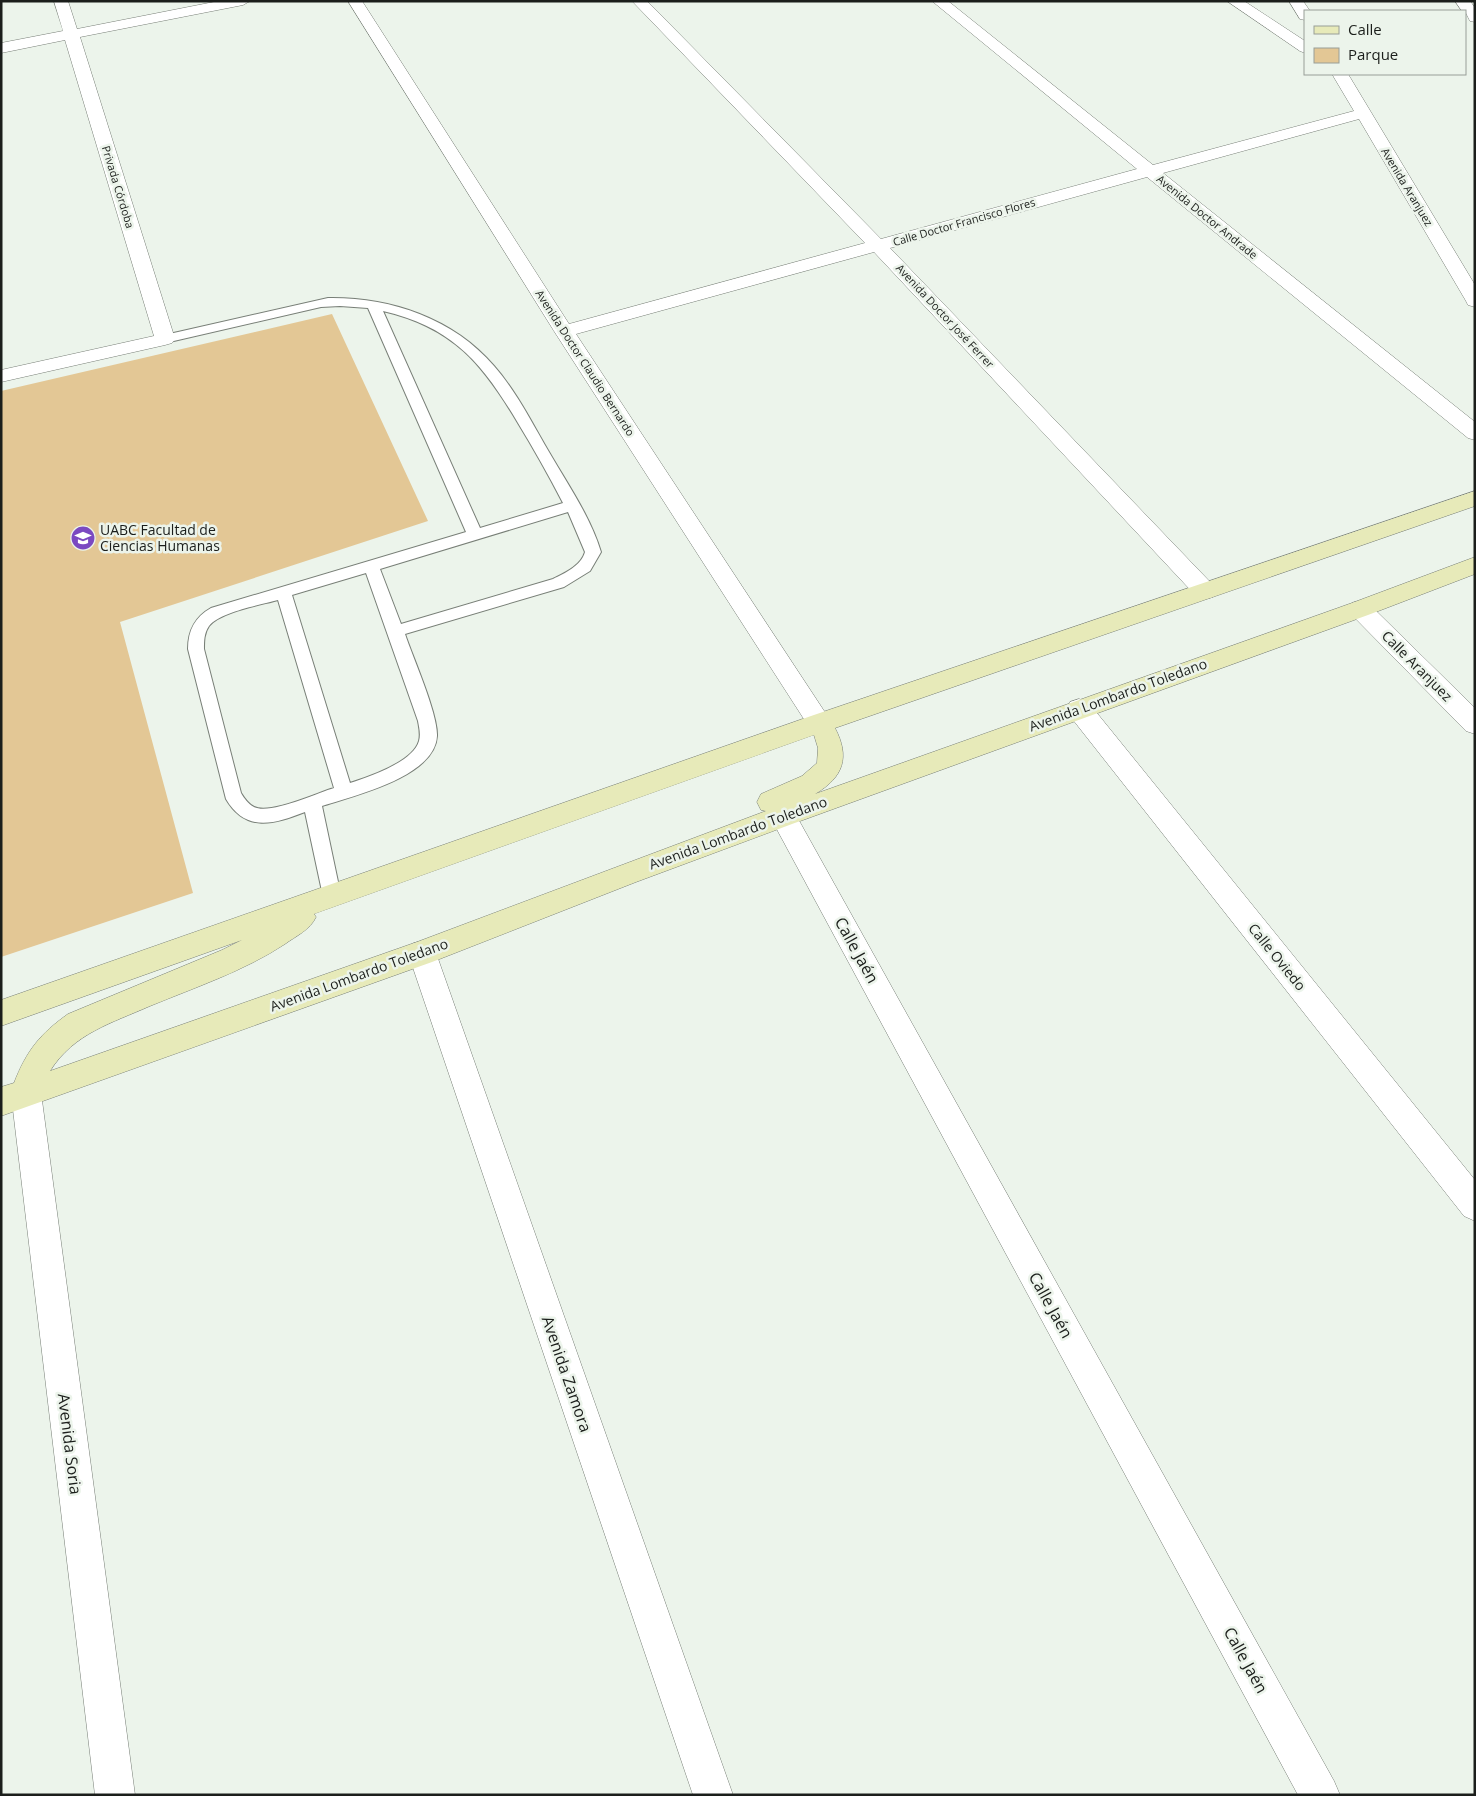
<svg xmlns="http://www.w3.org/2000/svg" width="1476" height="1796" font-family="'Open Sans',sans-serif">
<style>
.green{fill:#e3c795}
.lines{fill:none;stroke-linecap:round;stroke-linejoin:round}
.lane-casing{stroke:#787f77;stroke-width:2}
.street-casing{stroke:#787f77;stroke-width:1}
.secondary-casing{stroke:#787f77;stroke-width:1}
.lane{fill:#fff;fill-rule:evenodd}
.street{fill:#fff;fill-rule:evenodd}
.secondary{fill:#e7eab9;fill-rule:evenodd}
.labels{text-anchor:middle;stroke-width:5;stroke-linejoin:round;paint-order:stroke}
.far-street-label{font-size:11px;fill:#1b1e1b;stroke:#ecf4eb}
.poi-label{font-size:14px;fill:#1b1e1b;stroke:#ecf4eb;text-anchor:start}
.street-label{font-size:14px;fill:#1b1e1b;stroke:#ecf4eb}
.near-street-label{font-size:16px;fill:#1b1e1b;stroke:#ecf4eb}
</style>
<rect width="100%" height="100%" fill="#ecf4eb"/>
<!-- green -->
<path class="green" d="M332,314L428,521L120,622L193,893L1,957V391Z"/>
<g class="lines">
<defs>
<path id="lane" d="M328,298C390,297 453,318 494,366C516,391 532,423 549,452C568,485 590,516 601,552L590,571L564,587L405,634C413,658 438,714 437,736C435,777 353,796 322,806L341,896L339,902L332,904L325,902L323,896L305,812C274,824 246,833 226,799L188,649C188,630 195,617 211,608L466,532L368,308L340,306L321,307L165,343L158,339L160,336L178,332ZM383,311C453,327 483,364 518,423C534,449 549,476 563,503L480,528ZM568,512L585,552C581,566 565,573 553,579L401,624L380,569ZM366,573L418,721C419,727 421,734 419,741C413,762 369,777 350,783L292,595ZM278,600L334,788C317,793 270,815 254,807C248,804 244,798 241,793L204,649C204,641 204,633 209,626C220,612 260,605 278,600Z"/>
<path id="street" d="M54,1H68L77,29L219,1H250L243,5L80,37L175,339L172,343L165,345L1,382V370L154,336L65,40L1,53V43L63,31Z
M348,1H362L569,324L865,243L632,1H647L881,239L1137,169L932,1H948L1153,165L1354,111L1332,74H1348L1475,285V307L1468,305L1466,301L1359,119L1163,173L1475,422V440L1468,438L1147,177L890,248L1213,585L1217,591L1213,597L1205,599L1197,597L874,252L576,334L832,723L829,730L820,733L811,730L554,331Z
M1227,1H1244L1305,41V53L1300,51Z
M1289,1H1303L1310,11H1305V20L1300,19Z
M1455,1H1470L1475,8V22L1470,21L1465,11H1462Z
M1360,601L1368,603L1475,708V734L1466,731L1352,615L1348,609L1352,603Z
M1079,699L1088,702L1475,1180V1221L1464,1216L1070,716L1067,709L1070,702Z
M783,805L792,808L1334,1781L1340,1795H1298L774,824L770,816L774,808Z
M422,941L432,944L436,953L733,1795H693L408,953L412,944Z
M26,1079L37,1083L41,1093L135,1795H95L11,1093L15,1083Z"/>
<path id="secondary" d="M1475,491V506L835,728C850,757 844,777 815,794L1352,603L1475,557V574L1368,615L792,824L636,882L432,962L1,1116V1087L14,1083C27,1050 40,1034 68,1014L222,950L242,940L1,1026V1000L811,716ZM814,735L818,748L817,763L802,776L761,794L757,802L761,810L766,811L417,942L50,1071C74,1033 112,1023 150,1006C196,987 244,971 285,944C296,936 310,930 316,917L314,914Z"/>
</defs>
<!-- lane casing -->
<use href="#lane" class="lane-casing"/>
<!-- street casing -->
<use href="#street" class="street-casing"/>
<!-- secondary casing -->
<use href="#secondary" class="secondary-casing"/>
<!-- lane -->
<use href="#lane" class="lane"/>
<!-- street -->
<use href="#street" class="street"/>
<!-- secondary -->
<use href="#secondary" class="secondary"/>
</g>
<!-- icons -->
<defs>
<symbol id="school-disc" viewBox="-11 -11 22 22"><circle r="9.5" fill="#7b49c1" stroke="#ecf4eb"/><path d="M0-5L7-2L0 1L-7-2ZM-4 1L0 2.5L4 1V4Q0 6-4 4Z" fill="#fff"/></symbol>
</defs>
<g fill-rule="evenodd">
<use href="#school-disc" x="69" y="524" width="28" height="28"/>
</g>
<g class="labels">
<!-- far-street labels -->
<g class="far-street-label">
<text transform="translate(118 187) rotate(73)" y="4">Privada Córdoba</text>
<text transform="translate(1407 187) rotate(59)" y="4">Avenida Aranjuez</text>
<text transform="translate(1207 217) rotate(39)" y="4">Avenida Doctor Andrade</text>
<text transform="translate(964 222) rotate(-16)" y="4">Calle Doctor Francisco Flores</text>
<text transform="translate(945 316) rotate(47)" y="4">Avenida Doctor José Ferrer</text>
<text transform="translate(585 363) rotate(57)" y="4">Avenida Doctor Claudio Bernardo</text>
</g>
<!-- poi labels -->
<g class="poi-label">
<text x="100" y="535">UABC Facultad de<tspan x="100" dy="16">Ciencias Humanas</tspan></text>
</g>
<!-- street labels -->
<g class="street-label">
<text transform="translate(1417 666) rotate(45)" y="5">Calle Aranjuez</text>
<text transform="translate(1118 695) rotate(-20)" y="5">Avenida Lombardo Toledano</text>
<text transform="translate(738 833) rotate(-20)" y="5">Avenida Lombardo Toledano</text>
<text transform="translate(1277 957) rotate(51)" y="5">Calle Oviedo</text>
<text transform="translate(359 975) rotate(-20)" y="5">Avenida Lombardo Toledano</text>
</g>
<!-- near-street labels -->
<g class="near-street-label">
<text transform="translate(857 950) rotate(61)" y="6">Calle Jaén</text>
<text transform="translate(1051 1305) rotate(61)" y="6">Calle Jaén</text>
<text transform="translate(567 1374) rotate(71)" y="6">Avenida Zamora</text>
<text transform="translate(70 1444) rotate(83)" y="6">Avenida Soria</text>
<text transform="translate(1246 1660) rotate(61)" y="6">Calle Jaén</text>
</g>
</g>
<!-- border -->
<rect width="1476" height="1796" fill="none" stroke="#1b1e1b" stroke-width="5"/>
<!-- legend -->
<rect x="1304" y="10" width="162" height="65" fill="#ecf4eb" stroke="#989e98"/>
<rect x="1314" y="26" width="25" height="8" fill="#e7eab9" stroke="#989e98"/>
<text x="1348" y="35" font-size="15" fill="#1b1e1b">Calle</text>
<rect x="1314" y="48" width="25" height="15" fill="#e3c795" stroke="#989e98"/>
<text x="1348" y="60" font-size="15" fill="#1b1e1b">Parque</text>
</svg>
